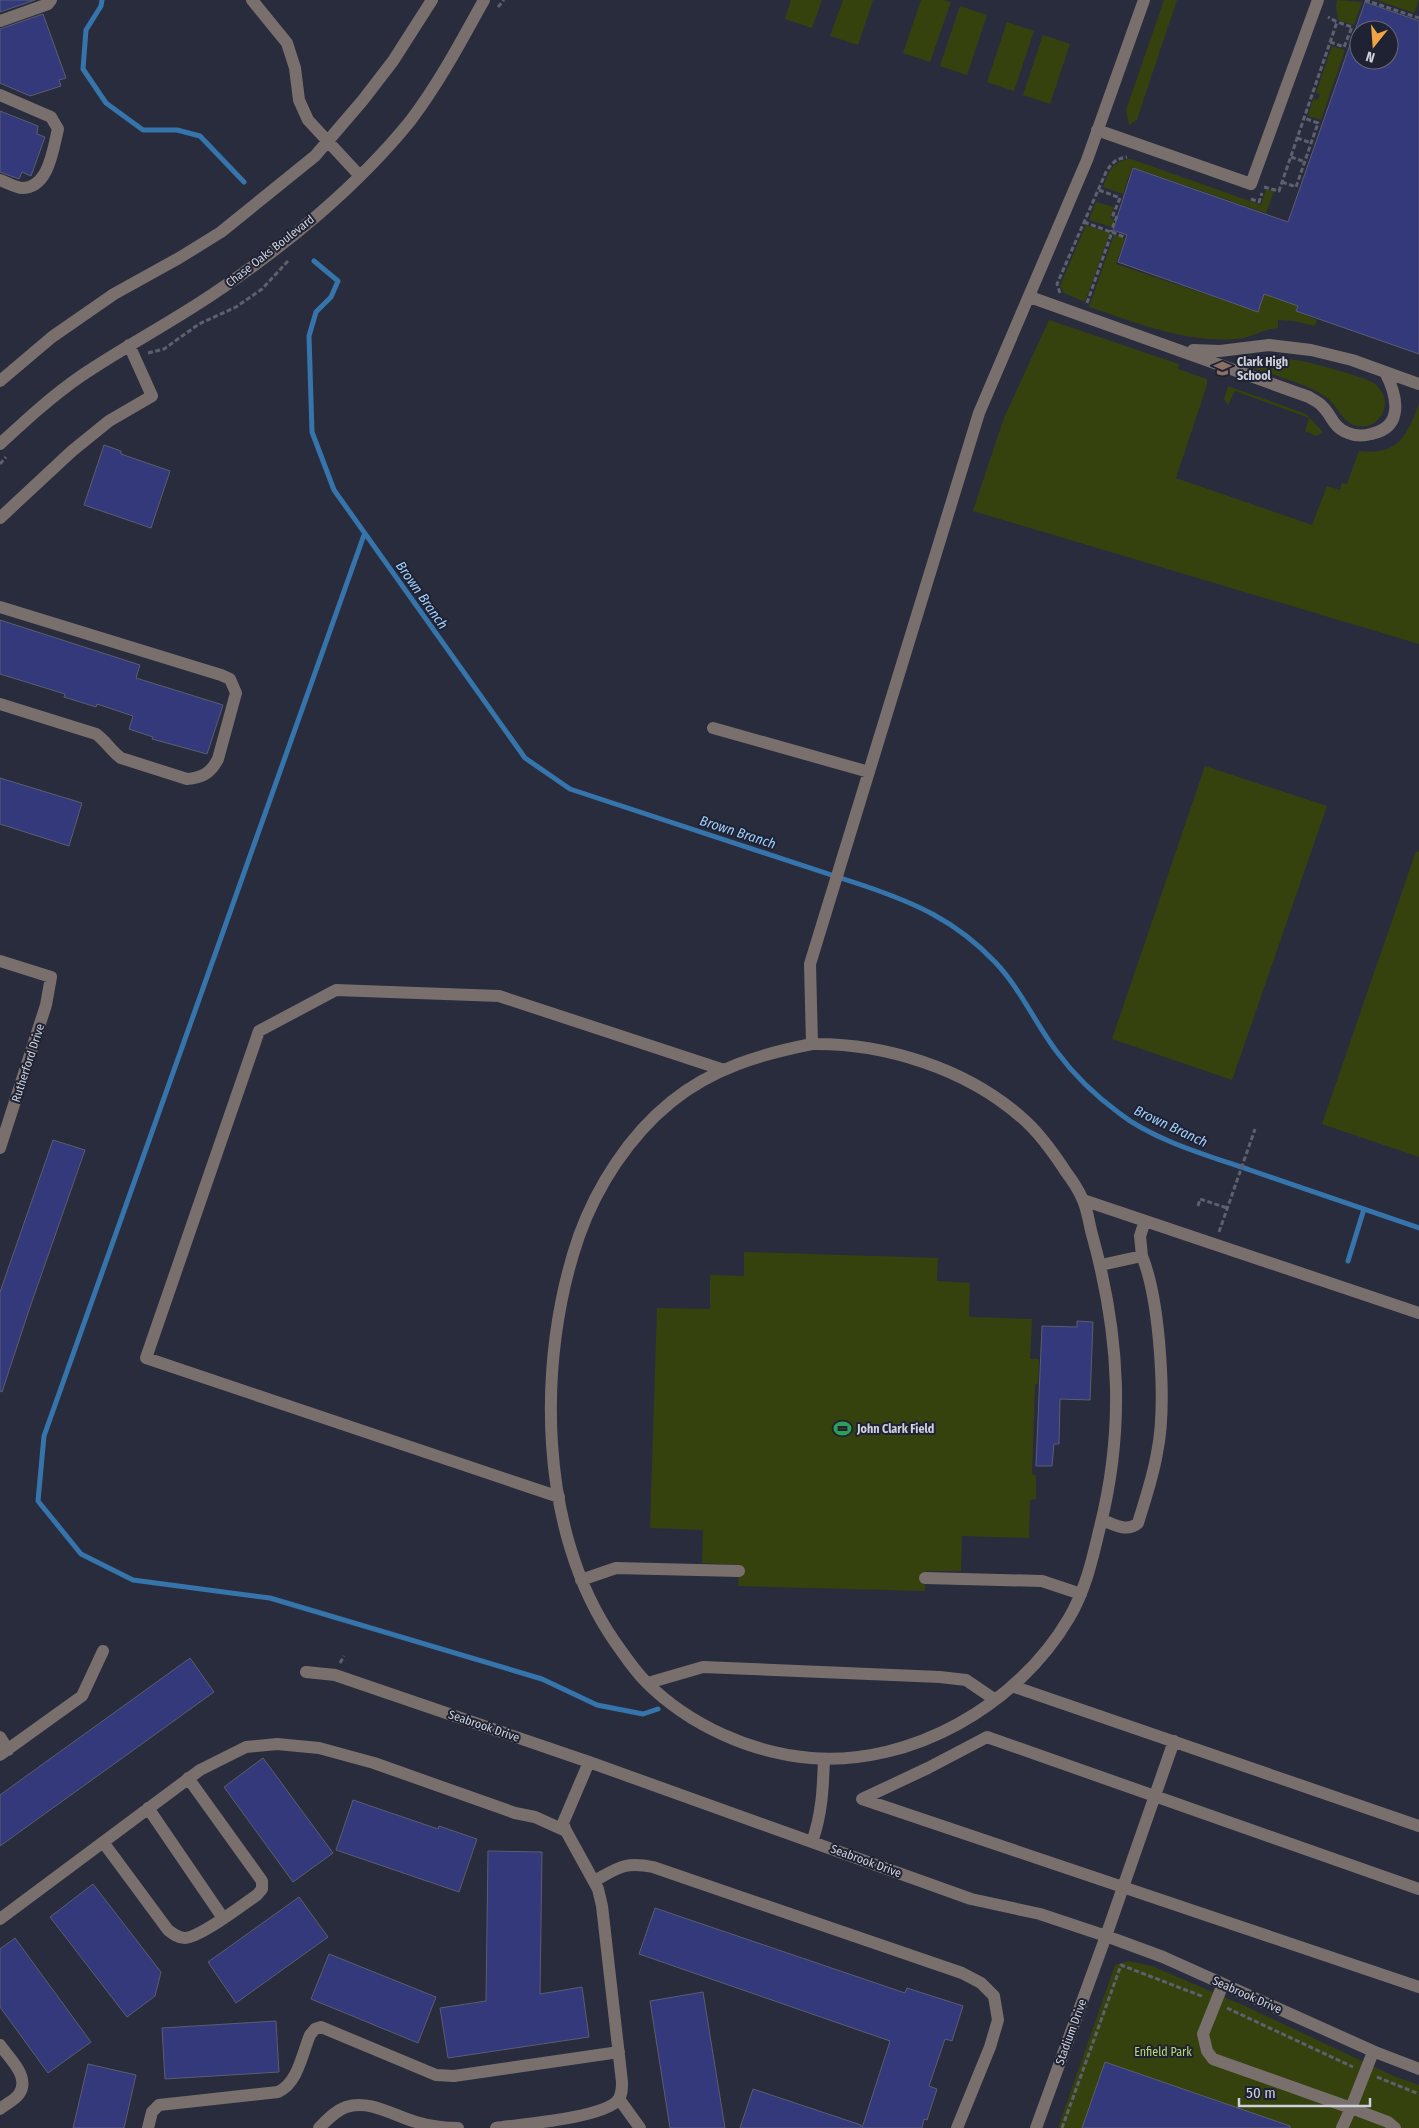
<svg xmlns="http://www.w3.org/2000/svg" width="1419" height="2128" font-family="'Fira Sans Condensed',sans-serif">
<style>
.green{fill:#35420e}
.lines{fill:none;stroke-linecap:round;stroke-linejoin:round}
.stream{stroke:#3575ac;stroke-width:5}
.building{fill:#33397a;stroke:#5a5e70;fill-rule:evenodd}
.path{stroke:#5d606e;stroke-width:3;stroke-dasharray:5 2.5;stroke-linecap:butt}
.minor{stroke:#796f6d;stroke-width:12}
.labels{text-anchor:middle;stroke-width:4;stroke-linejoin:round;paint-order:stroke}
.street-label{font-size:12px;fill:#ced1db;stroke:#1f2232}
.poi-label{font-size:12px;font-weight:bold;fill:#ced1db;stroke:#1f2232;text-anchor:start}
.park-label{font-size:12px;fill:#bbd96e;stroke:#1f2232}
.water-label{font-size:14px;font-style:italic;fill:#9fd0fe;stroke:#1f2232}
</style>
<rect width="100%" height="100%" fill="#292c3c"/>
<!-- green -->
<path class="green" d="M791,0H822L812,28L785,19Z
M843,0H873L858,45L830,36Z
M921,0H943L951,2L930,62L903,53Z
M1164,0H1177L1138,116V119L1129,125L1126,110Z
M1337,0L1362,2L1354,25L1338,20L1336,6Z
M1377,0H1419L1414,13Z
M960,6L987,15L967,75L940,66Z
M1007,22L1034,31L1014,91L987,82Z
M1043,35L1070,44L1050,104L1023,95Z
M1332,46L1345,50L1321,120L1308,116L1313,99L1318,100L1320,94L1316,93Z
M1131,159L1261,205L1266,189L1274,191L1266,213L1132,167L1123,194L1103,187C1109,172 1112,160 1131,159Z
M1096,202L1114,207L1110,218L1115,220L1112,227L1089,220Z
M1086,225L1110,233L1085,302L1064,293L1060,286Z
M1114,235L1125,238L1116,264L1258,312L1264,294L1277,299L1279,292L1300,300L1296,311L1317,320L1315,326L1294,321L1278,320V328C1263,329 1251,338 1237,339C1186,343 1137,323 1089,307Z
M1049,320L1179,364L1178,369L1207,379V385L1176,478L1312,525L1327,486L1340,490L1342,483L1347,484L1359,451C1398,456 1408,435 1419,403V644L973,511L1004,418Z
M1257,358C1267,359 1277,358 1287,359C1308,361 1330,368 1350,374C1358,377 1368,379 1375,384C1395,399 1382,431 1357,426C1342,423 1338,406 1327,398C1310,384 1261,371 1239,364L1238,361Z
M1228,386L1306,414L1323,432L1316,436L1305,431L1309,418L1235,391L1228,405L1224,399Z
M1205,766L1327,806L1232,1080L1112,1039Z
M1416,851L1419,852V1157L1322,1124Z
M744,1252L938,1258L937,1281L970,1283L969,1317L1032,1319L1030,1359H1039L1038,1384H1035L1032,1474L1036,1475V1499L1030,1500L1029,1538L962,1536L961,1571H925V1591L738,1586L739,1565L702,1563L703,1530L650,1528L657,1308L710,1309V1275L744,1276Z
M1128,1961L1152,1966L1245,2006L1396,2077L1419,2085V2128H1058L1115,1965Z"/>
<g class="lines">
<!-- stream -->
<path class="stream" d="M102,0L101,6L86,30L83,69L106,103L143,130H177L200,136L244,182
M314,261L338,281L331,297L316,312L309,336L312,432L334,490L525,758L570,789L862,885C915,903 955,920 995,962C1020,988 1035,1023 1057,1052C1074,1075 1096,1096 1119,1113C1153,1140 1209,1156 1250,1170C1307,1189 1363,1209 1419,1228
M364,535L44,1436L38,1501L81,1554L133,1580L270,1598L542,1679L597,1705L643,1714L658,1709
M1348,1261L1364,1209"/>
</g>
<!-- building -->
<path class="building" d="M0,0H35L0,12Z
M1365,2L1419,21V354L1296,311L1298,306L1264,294L1258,312L1118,262L1127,235L1113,230L1133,168L1288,222ZM1359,30H1389V60H1359Z
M43,14L66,78L59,80L61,86L30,96L0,83V29Z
M0,111L38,126L37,134L45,137L31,176L22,172L19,179L0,172Z
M104,445L121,451V454L170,471L151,528L84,505Z
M0,620L140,665L136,678L223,705L207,754L152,739L153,737L129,729L133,716L97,704L96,707L64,697L65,694L0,674Z
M0,778L82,803L69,846L0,824Z
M53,1140L85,1150L29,1310L2,1392L0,1391V1292Z
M1077,1321L1093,1322L1090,1400L1060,1399L1059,1444H1054L1052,1466H1036L1042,1326L1077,1327Z
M190,1658L214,1692L0,1846V1795Z
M263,1758L333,1853L293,1882L224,1787Z
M353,1800L438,1829L439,1826L477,1839L459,1892L336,1850Z
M488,1851L542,1852L540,1994L582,1987L589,2037L448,2058L440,2008L486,2001Z
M93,1884L161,1972L155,1996L127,2017L50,1917Z
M299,1897L328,1937L236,2003L208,1962Z
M655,1908L905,1993L907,1988L963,2006L952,2041L945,2039L929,2086L937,2089L927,2120L924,2119L922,2128H862L890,2041L639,1954Z
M15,1938L91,2042L48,2073L0,2007V1949Z
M329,1954L436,1997L418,2043L311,1999Z
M703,1992L725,2128H670L650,2001Z
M276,2021L279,2072L165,2079L162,2028Z
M1105,2062L1290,2126V2128H1082Z
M88,2064L136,2075L124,2128H73Z
M753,2089L861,2125V2128H740Z"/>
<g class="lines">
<!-- path -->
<path class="path" d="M1365,0L1419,18
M498,7L504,0
M1330,42L1344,47L1352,27L1337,22
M1297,138L1311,143
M1291,157L1305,162
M1282,182L1296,187L1318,123L1304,118
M1264,187L1279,191L1337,22L1328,17
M1099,190L1120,198L1113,215L1117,216L1111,232
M1251,199L1259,202L1262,193
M1084,222L1111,232
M1060,293L1057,284L1106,172C1112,162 1116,159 1127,157
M1087,303L1112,232L1124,237
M148,353L164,349L199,324L236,307L262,289L289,260
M0,464L6,457
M1198,1206L1200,1199L1227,1208
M1219,1232L1255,1129
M340,1663L344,1656
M1227,2008L1353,2067
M1377,2077L1419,2094
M1062,2128L1121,1965L1204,1997"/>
<!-- minor -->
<path class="minor" d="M252,0L287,43L295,68L299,100L308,120L360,176
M0,21L48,4L51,0
M0,95L51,117L58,129C53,149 49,188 22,188C16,188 6,182 0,180
M1097,130L1251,184L1318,0
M1030,297L1309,397C1313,400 1319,402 1322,406C1332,415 1332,427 1348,433C1355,436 1364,436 1371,434C1405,427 1397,395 1385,372
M1193,350L1220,351L1269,345L1311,350L1352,360L1419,384
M0,381L52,337L114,294L179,258L221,232L315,156L363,100L393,61L432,0
M0,444C26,420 52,396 81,376C124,347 170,323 213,294C284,247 358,186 411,120C439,83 462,40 484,0
M0,518L72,451L109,421L152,396L129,345
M0,607L221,675L230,679L236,693L218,759C211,773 202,778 187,779L121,758C111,751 106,741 96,734L0,704
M713,728L869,772
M0,961L51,977L46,1005L0,1148
M812,1044C884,1043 965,1068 1021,1117C1039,1132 1053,1152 1066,1172C1072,1180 1078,1189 1082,1198C1088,1210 1089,1225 1093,1238C1120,1337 1125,1431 1099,1531C1092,1561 1085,1591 1069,1618C1018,1705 912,1766 811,1758C751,1753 689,1725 646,1682C634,1670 625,1656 615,1642C538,1532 536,1360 579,1236C597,1186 629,1136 671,1102C711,1069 761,1054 812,1044Z
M812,1044L810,964L979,413L1087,160L1144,0
M1083,1200L1419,1313
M1142,1256L1140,1236L1145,1221
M1101,1265L1142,1256C1160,1300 1167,1406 1157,1453C1153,1477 1145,1500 1138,1523C1127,1533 1114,1524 1102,1520
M559,1497L146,1358L259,1031L336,990L499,996L724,1070
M925,1578L1042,1581L1081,1594
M581,1580L616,1568L739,1571
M306,1672L335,1675L589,1762L971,1899L1040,1914L1106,1936L1163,1957L1375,2052L1419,2069
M648,1683L703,1667L940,1677L966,1680L994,1699
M1012,1686L1419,1826
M0,1737L8,1750
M0,1755L82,1696L103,1651
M148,1808L223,1918
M103,1842L168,1930C173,1934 178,1938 185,1938C201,1937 242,1905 257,1895L262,1889V1881L188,1778
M812,1842C822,1814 823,1788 824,1759
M594,1881C618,1868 625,1861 653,1867L962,1973L981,1983L994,1996L998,2020L990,2047L957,2128
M1419,1889L987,1737L928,1768L862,1799L1419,1987
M0,1919L200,1770L246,1747L277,1744L319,1748L374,1763L515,1813L535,1817L566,1831
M1223,1984L1203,2034L1207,2051L1213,2059L1351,2108L1342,2128
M0,2045C9,2058 31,2077 19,2094C15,2100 6,2104 0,2109
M1373,2052L1351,2108L1388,2122L1395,2128
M619,2099L640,2128
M148,2128L152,2112L159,2105L278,2092C298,2083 302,2054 310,2035L315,2029L321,2027L436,2075L454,2076L619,2052
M319,2128C327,2120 335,2111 346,2107C370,2099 394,2116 416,2122C430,2126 443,2128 458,2128
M496,2128C522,2124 601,2118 617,2101C622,2096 622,2089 622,2082L602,1906L598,1889L566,1831L563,1823L589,1762
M1036,2128L1106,1936L1174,1741"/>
</g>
<!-- icons -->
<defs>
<symbol id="school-bare" viewBox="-9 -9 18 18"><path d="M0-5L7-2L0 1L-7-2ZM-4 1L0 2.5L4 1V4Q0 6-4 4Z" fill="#8d6e63" stroke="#1f2232" stroke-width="2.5" paint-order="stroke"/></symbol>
<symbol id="stadium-bare" viewBox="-9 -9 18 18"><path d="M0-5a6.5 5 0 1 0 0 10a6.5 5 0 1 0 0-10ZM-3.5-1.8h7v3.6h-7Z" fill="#2e9e5b" stroke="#1f2232" stroke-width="2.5" paint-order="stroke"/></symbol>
</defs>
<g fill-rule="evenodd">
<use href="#school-bare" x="1210" y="356" width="25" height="25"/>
<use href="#stadium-bare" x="830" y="1416" width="25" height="25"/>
</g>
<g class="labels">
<!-- street labels -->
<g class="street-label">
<text transform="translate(270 251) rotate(-38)" y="4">Chase Oaks Boulevard</text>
<text transform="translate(28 1063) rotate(-72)" y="4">Rutherford Drive</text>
<text transform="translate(484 1726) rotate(19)" y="4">Seabrook Drive</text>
<text transform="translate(866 1861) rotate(20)" y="4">Seabrook Drive</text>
<text transform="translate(1247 1995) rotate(24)" y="4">Seabrook Drive</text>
<text transform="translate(1071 2032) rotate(-70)" y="4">Stadium Drive</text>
</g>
<!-- poi labels -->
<g class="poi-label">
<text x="1237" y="366">Clark High<tspan x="1237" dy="14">School</tspan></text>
<text x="857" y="1433">John Clark Field</text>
</g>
<!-- park labels -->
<g class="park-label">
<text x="1163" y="2056">Enfield Park</text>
</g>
<!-- water labels -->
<g class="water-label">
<text transform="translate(422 595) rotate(55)" y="5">Brown Branch</text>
<text transform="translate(738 832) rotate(18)" y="5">Brown Branch</text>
<text transform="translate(1171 1126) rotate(25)" y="5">Brown Branch</text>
</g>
</g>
<!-- north arrow -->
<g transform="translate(1374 45) rotate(197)"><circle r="24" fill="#1f2232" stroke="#656876"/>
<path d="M0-4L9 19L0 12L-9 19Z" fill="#f3a442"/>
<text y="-8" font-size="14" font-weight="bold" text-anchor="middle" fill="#ced1db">N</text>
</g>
<!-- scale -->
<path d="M1239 2098v8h131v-8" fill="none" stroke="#ced1db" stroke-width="2.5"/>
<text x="1246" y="2098" font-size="15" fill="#ced1db" stroke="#1f2232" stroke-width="4" paint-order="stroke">50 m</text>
</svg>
